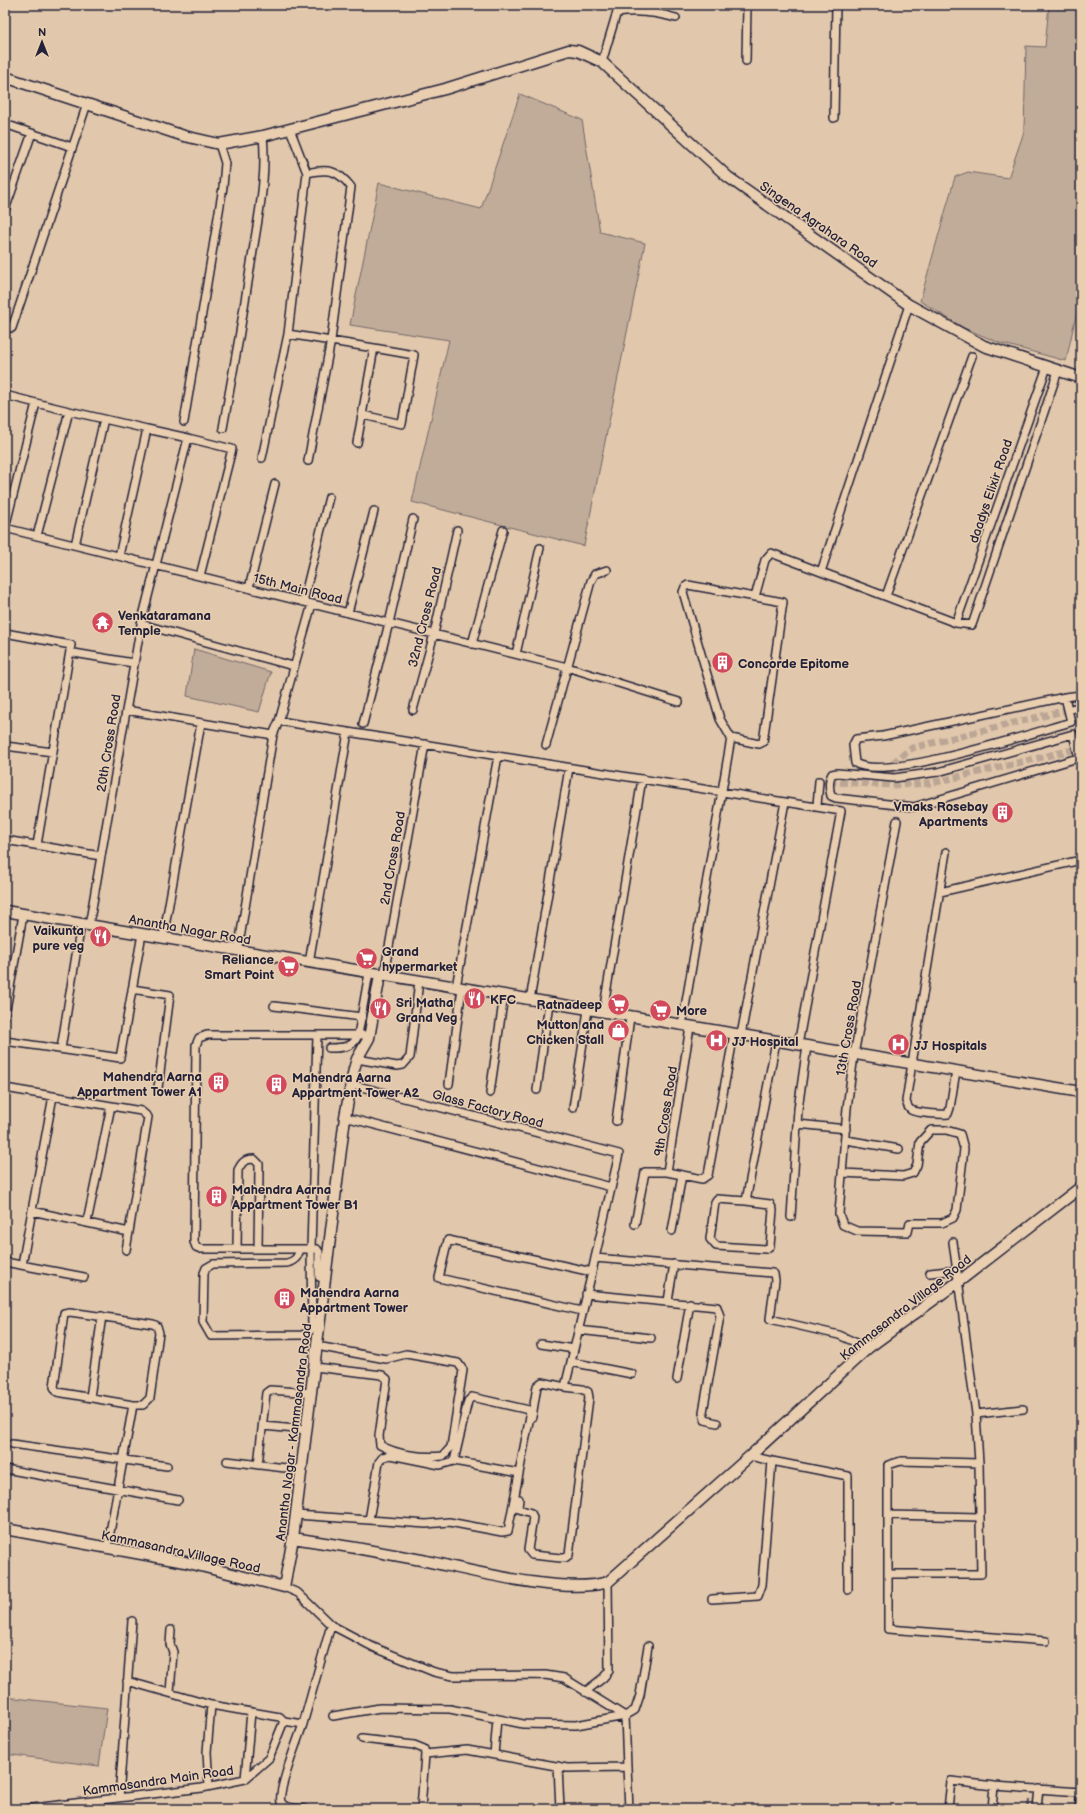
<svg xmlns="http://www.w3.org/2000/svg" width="1086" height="1814" font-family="'Balsamiq Sans',sans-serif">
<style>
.green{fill:#c1ac99;stroke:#72676a}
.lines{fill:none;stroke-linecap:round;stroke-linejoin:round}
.stream{stroke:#6a6066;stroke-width:2.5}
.street-tunnel{stroke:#bba695;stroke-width:7;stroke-dasharray:7 3.5;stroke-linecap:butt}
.street-casing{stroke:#22223b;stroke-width:10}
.secondary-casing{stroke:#22223b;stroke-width:13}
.street{stroke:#e9ceb0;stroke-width:7}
.secondary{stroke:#e9ceb0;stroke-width:10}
.labels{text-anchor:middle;stroke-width:3;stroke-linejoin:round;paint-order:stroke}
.street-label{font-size:13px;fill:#22223b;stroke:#e9ceb0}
.poi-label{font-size:13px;font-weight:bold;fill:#22223b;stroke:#e9ceb0;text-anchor:start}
</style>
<rect width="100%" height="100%" fill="#e1c7ab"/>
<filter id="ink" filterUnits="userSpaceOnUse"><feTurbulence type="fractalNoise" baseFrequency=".025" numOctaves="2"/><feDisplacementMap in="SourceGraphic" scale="8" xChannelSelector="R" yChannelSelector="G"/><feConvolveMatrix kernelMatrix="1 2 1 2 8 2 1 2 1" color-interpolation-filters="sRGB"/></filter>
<g filter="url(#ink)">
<!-- green -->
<path class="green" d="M1049,5H1081V292L1066,361L1000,343L964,328L920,301L955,177L968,172L1008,178L1024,132L1026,46L1045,47Z
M520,94L582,120L600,232L645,243L584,546L412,502L449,340L350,325L379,183L481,209Z
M194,649L271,672L259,712L187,696Z
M5,1697L107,1708L99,1766L5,1754Z"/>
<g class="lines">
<!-- stream -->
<path class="stream" d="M1028,1809L1029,1801"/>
<!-- street-tunnel -->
<path class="street-tunnel" d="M819,781L892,785L932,783L1081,748
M886,783L895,761L912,748L1071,709"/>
<defs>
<path id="street" d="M617,13C638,10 655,12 676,18
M746,61L747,5
M602,62L619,5
M834,118L836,5
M5,124L72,147
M307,173C328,168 338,170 351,187L331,340L308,461
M5,210L32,133
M5,326L12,328L87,104
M288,334L374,348L357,443
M5,395L36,403
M363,415L402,424L414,355L374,348
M184,422L223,187L225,163L219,144
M223,428C234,369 244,310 253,251C259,213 267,175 263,136
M262,458L288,334L307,173L290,129
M5,528L567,667L679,702
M5,528L36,403L69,411
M37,536L69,411L104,419
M75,545L104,419L147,429
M119,556L147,429L188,438
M821,572L909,305
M249,588L275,484
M886,596L972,356
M755,597L765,560L771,553L956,623L972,625L1058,371
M303,602L329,497
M348,613L374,511
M956,623L1047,367
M141,624L293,666
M5,633L71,645L37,845
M472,644L503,530
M74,653L133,663
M516,654L540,548
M1065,697L1071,722C1032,733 885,782 855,763L853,745L856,739L883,736L1065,697L1081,695
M1071,709L1081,706
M126,710L273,735
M413,710L434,634L457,530
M279,721L841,811L798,1045
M363,724L389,623L413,519
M546,745L591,581L595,574L607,570
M5,746L53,752
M1079,758L1073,734L938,772L894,778L837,773L832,774C828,781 829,788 831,796L836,798L914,807L1081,757
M817,806L819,781
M5,840L101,856
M946,852L906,1101C907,1105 908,1108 911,1110C917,1113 941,1115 948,1114L950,1108L956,1071
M940,892L1081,860
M89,926L141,624L188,438L232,449L200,576
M163,938L201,723
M238,951L273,735L279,721L312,604
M309,963L348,732
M384,975L425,744
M456,987L498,756
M132,989L170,995L158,1088
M530,1000L569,768
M274,1006L362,1017
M603,1012L642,779
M5,1015L23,915
M682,1025L731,738L720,719L683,592L685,587L688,585L783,602L763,742L759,744L731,738
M741,1035L785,802
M5,1041L120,1058L142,934
M329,1048C341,1048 354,1048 358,1035H370
M61,1049L81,924
M357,1059L397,1066L403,1065L410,1057L419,981
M350,1084L619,1154L595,1258
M449,1084L462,988
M5,1088L141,1111L148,1117L126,1250
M537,1090L549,1003
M490,1093L504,995
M573,1108L588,1010
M345,1117L611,1187
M616,1121L630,1017
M798,1124L846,1129
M846,1140L899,1149
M667,1172L702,1179L708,1175L734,1034
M842,1173L903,1176L913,1173L917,1165L920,1142L931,1130H946L960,1134L964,1149L957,1210L953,1218L942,1223H910L908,1232L857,1231L843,1225L839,1214L847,1108L854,1055L897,821
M746,1201L717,1199L715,1202L710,1239L716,1246L766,1249L770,1246L773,1210L770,1204L746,1201L776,1041
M32,1211L129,1232
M791,1217L798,1109L807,1046
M87,1222L111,1106
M635,1224L645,1172H667L690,1027
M672,1231L682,1175
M237,1249L238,1170C242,1162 245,1159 254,1159L259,1164V1170L258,1249
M300,1249C298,1257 295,1261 287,1263L213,1264L206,1268L204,1273L203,1322L211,1336L302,1335L308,1333L312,1328L311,1249L317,1035
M5,1262L84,1277
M22,1265L53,1096
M592,1272L571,1362L632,1374
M930,1273L957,1270
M325,1279L319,1277V1252L317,1249H201L196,1247L194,1242L196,1045L199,1038L207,1035H358L369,973
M586,1294L717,1307L720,1316L703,1412L705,1420L717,1423
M668,1301L674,1264
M582,1311L439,1278L448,1240L592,1272L595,1258L772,1273L774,1274L775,1280L770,1319L839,1335L868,1348
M578,1330L651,1338
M541,1344L574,1349
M315,1367L382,1375L387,1379L379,1436L380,1445C397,1455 423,1458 443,1456L451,1447L463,1370L458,1363L406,1354L386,1359L317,1346
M677,1379L690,1303
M90,1397L102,1316
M976,1414L1023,1409
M532,1417L537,1386L542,1382L565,1387
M263,1426L307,1430
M12,1444L167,1466
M750,1456L772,1461
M227,1461L302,1470
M454,1461L519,1473
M979,1463L901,1461L888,1465V1629L1046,1641
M258,1465L266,1393L270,1390L312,1393
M5,1469L178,1500
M519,1499L518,1507L519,1509L531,1513L533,1517L528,1550L532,1555L561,1558H565L569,1555L589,1398L588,1392L582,1389L565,1387L571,1362
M296,1515L369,1520L379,1462L383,1457L391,1455L440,1465L454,1461L468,1401L472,1397L529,1410L530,1416L508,1531L502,1532L449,1522L426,1524L369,1520
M888,1515L980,1517
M107,1549L133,1405L57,1392L54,1387L64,1313L70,1312L153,1324L157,1326L159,1333L150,1398L143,1405H133
M888,1574H981L979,1463L976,1414L953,1242
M284,1587L298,1593L331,1625L373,1647L434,1672L453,1676L545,1675L564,1678L625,1716
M712,1599L758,1596L762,1585L772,1461L848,1476V1590
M127,1681L211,1705L280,1717L284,1721
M585,1692L603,1678L609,1671L608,1582
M170,1693L173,1652L170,1644L171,1630
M333,1716L380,1708L450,1709L523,1724L576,1725L625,1716L635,1710L640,1695L648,1646
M303,1724C299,1737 277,1792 281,1802C284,1809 298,1808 304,1809
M362,1739L414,1745L424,1749L425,1754L421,1809
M425,1754L467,1750L567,1768L627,1767L625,1716
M494,1755L497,1719
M558,1766L560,1809
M627,1767L629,1809
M245,1779L251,1712
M209,1786L207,1752L211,1705
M119,1798L132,1621
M25,1809L202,1788L245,1779L269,1758L284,1721L303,1724L331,1625
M948,1809L951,1781L994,1786L1081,1792
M992,1809L994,1786
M1037,1809L1039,1788
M1079,1809L1081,1789"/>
<path id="secondary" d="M5,77L184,136L219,144L263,136L445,89L569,50L578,51L602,62L728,177L909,305L984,346L1081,378
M5,911L1081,1092
M5,1529L185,1562L284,1587L293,1538L345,1117L354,1069L357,1059L369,1038L380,975
M293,1538C334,1544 375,1551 416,1559C463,1568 563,1596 608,1582L750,1456L868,1348L962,1279L1081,1187"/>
</defs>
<!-- street casing -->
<use href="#street" class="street-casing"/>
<!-- secondary casing -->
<use href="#secondary" class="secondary-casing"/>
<!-- street -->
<use href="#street" class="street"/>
<!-- secondary -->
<use href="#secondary" class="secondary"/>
</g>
</g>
<!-- icons -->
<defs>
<symbol id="temple-disc" viewBox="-11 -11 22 22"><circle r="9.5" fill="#d1495b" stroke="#e9ceb0"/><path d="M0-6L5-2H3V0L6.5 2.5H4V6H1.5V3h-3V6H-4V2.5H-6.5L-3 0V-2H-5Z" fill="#fff"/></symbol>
<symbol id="building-disc" viewBox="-11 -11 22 22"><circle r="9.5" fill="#d1495b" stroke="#e9ceb0"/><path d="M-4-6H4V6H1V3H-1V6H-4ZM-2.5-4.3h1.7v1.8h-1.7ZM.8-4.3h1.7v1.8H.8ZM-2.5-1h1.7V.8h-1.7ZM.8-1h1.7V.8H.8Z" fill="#fff"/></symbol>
<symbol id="restaurant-disc" viewBox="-11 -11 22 22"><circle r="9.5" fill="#d1495b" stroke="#e9ceb0"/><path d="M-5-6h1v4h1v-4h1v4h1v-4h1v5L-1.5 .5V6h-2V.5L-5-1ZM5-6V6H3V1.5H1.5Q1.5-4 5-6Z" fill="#fff"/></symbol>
<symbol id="supermarket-disc" viewBox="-11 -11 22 22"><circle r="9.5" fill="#d1495b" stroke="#e9ceb0"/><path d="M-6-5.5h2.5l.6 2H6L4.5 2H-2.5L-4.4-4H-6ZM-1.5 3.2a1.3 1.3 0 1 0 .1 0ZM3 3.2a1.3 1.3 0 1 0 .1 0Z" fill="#fff"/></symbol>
<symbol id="shop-disc" viewBox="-11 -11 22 22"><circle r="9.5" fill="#d1495b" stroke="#e9ceb0"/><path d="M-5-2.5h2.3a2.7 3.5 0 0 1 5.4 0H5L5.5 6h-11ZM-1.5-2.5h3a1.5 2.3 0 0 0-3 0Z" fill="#fff"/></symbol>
<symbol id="hospital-disc" viewBox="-11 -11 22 22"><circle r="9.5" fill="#d1495b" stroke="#e9ceb0"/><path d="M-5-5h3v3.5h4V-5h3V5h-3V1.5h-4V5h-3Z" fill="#fff"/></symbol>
</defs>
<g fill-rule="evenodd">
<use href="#temple-disc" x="90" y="610" width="25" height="25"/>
<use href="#building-disc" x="710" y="650" width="25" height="25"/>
<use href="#building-disc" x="990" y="800" width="25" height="25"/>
<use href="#restaurant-disc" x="88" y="924" width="25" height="25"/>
<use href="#supermarket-disc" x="354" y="946" width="25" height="25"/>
<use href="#supermarket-disc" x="276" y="954" width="25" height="25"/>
<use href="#restaurant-disc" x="462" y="986" width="25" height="25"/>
<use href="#supermarket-disc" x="606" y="992" width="25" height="25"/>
<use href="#restaurant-disc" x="368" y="996" width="25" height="25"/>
<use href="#supermarket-disc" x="648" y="998" width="25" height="25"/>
<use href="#shop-disc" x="606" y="1018" width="25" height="25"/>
<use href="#hospital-disc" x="704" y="1028" width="25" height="25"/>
<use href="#hospital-disc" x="886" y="1032" width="25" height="25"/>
<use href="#building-disc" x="206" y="1070" width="25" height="25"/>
<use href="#building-disc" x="264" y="1072" width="25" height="25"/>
<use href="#building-disc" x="204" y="1184" width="25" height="25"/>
<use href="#building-disc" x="272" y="1286" width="25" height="25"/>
</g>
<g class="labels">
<!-- street labels -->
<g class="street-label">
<text transform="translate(819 224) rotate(35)" y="5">Singena Agrahara Road</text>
<text transform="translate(990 491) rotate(-71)" y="5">daadys Elixir Road</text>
<text transform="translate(298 588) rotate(14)" y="5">15th Main Road</text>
<text transform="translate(424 617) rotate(-76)" y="5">32nd Cross Road</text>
<text transform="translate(108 743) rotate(-81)" y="5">20th Cross Road</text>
<text transform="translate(392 858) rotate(-80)" y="5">2nd Cross Road</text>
<text transform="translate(190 929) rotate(10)" y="5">Anantha Nagar Road</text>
<text transform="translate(848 1028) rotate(-80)" y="5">13th Cross Road</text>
<text transform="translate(488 1108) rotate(15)" y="5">Glass Factory Road</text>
<text transform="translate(665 1111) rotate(-81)" y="5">9th Cross Road</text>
<text transform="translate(905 1307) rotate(-38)" y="5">Kammasandra Village Road</text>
<text transform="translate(293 1432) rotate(-83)" y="5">Anantha Nagar - Kammasandra Road</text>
<text transform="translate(181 1551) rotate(12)" y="5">Kammasandra Village Road</text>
<text transform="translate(158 1780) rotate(-8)" y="5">Kammasandra Main Road</text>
</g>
<!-- poi labels -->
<g class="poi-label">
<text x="118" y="620">Venkataramana<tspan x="118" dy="15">Temple</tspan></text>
<text x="738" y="668">Concorde Epitome</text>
<text x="988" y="811" text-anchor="end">Vmaks Rosebay<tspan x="988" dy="15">Apartments</tspan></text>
<text x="84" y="935" text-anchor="end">Vaikunta<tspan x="84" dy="15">pure veg</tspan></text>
<text x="382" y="956">Grand<tspan x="382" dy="15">hypermarket</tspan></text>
<text x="274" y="964" text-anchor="end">Reliance<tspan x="274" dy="15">Smart Point</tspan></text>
<text x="490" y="1004">KFC</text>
<text x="396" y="1007">Sri Matha<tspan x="396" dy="15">Grand Veg</tspan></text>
<text x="602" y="1009" text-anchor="end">Ratnadeep</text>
<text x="676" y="1015">More</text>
<text x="604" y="1029" text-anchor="end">Mutton and<tspan x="604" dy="15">Chicken Stall</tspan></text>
<text x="732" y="1046">JJ Hospital</text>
<text x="914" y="1050">JJ Hospitals</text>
<text x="202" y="1081" text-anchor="end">Mahendra Aarna<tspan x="202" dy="15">Appartment Tower A1</tspan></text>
<text x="292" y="1082">Mahendra Aarna<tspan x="292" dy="15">Appartment Tower A2</tspan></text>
<text x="232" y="1194">Mahendra Aarna<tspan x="232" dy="15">Appartment Tower B1</tspan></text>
<text x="300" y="1297">Mahendra Aarna<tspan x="300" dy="15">Appartment Tower</tspan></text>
</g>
</g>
<!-- margin -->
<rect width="1086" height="1814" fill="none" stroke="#e9ceb0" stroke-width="20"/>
<rect x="10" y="10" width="1066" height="1794" fill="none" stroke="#22223b" stroke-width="1.5" filter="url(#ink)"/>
<!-- north arrow -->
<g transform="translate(42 42)" stroke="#e9ceb0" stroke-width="3" paint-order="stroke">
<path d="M0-3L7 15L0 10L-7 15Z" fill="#22223b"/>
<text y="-6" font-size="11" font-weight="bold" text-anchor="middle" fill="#22223b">N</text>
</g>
</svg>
